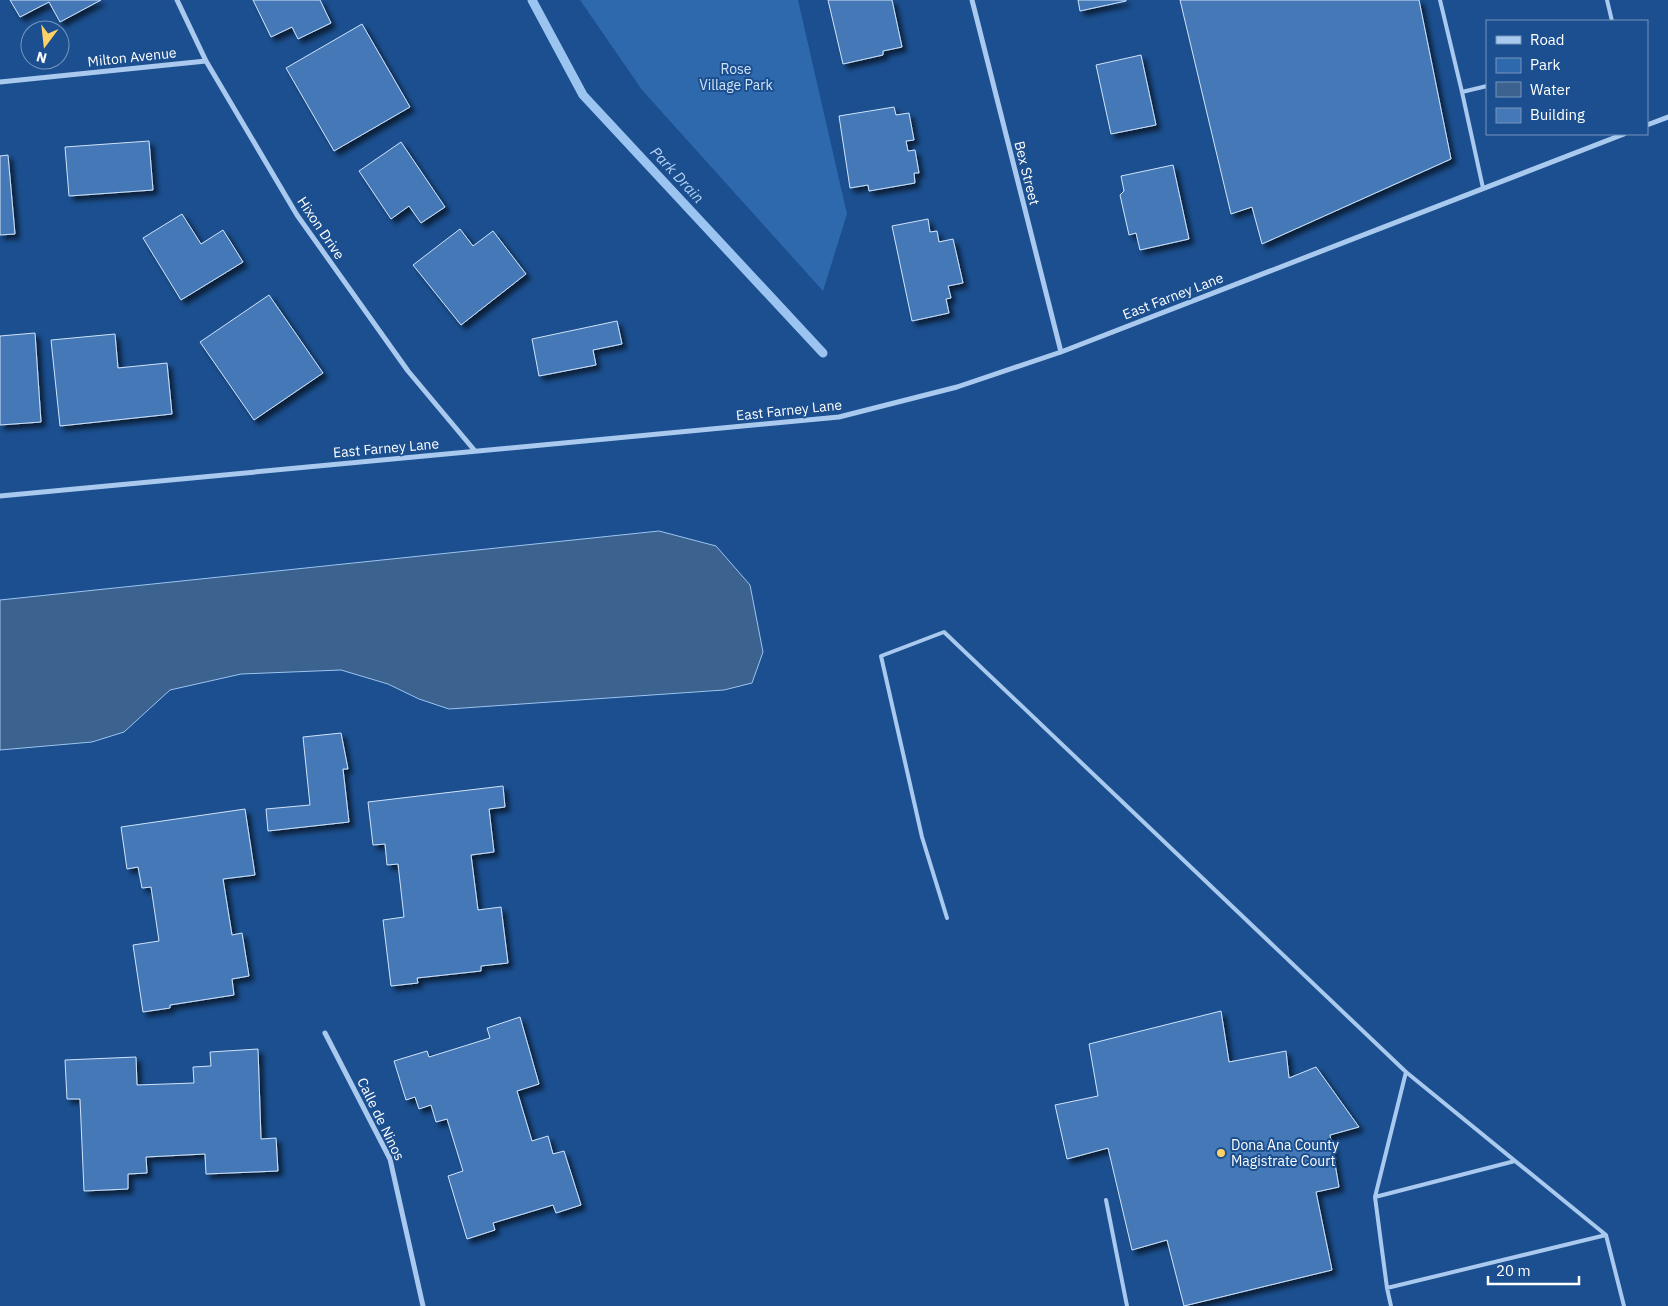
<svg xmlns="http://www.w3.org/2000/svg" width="1668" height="1306" font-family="'IBM Plex Sans',sans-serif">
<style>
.green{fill:#2e69ad}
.water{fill:#3c6290;stroke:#9cc4f0}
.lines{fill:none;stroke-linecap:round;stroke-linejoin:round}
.stream{stroke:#9cc4f0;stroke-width:9}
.building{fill:#4478b7;stroke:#cfe3fa;filter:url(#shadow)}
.service{stroke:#a9c9ee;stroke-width:4}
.minor{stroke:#a9c9ee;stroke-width:5}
.poi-dot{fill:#ffd166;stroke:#1b4f8f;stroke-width:2}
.labels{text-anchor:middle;stroke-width:4;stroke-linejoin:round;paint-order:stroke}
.street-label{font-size:14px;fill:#fff;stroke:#1b4f8f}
.park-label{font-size:14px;fill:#cfe3fa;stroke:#1b4f8f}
.poi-label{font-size:14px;fill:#fff;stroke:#1b4f8f;text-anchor:start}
.water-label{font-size:15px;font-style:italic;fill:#b5d3f5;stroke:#1b4f8f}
</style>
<defs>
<filter id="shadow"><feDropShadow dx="4.5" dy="4.5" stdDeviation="2.5" flood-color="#0009"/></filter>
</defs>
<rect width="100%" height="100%" fill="#1b4f8f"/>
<!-- green -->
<path class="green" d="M580,0H798L847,214L823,291L642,90Z"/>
<!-- water -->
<path class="water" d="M659,531L716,546L750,585L763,652L752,683L724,690L449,709L419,699L388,684L341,670L241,674L170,690L124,732L92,742L0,750V600Z"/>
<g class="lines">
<!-- stream -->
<path class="stream" d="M532,0L583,95L823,353"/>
</g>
<!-- building -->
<path class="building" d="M10,0H101L60,22L49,2L20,17Z
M253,0H320L331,23L298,39L292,27L271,37Z
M828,0H892L902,47L883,51V55L843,64Z
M1078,0H1126V1L1080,11Z
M1180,0H1419L1451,159L1262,244L1252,207L1231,214Z
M362,24L410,107L334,151L286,68Z
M1141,55L1156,125L1111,134L1096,65Z
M894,107L896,115L909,113L914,140L906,141L908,151L915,150L919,173H914L915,183L869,191L868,185L850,188L839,116Z
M149,141L153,190L69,196L65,147Z
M401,142L445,207L421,223L409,206L391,219L359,171Z
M8,155L15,234L0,235V156Z
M1173,165L1189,239L1140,250L1136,233L1129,235L1120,195L1124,191L1121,176Z
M182,214L201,244L223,230L243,262L181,300L143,238Z
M928,219L930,232L937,231L939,242L953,239L963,283L948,286L951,298L946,299L949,313L912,321L892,226Z
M460,229L473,246L493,231L526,274L461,325L413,265Z
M269,295L323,373L254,420L200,342Z
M617,321L622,344L593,350L596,365L539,376L532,339Z
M35,333L41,422L0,425V336Z
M115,334L118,368L167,363L172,414L60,426L51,340Z
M341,733L348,769H343L349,822L268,831L266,809L310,805L303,737Z
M503,786L505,807L489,809L494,852L471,855L478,910L501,907L508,963L481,966V971L417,978L418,983L391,986L383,920L404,917L398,864L387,865L385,844L373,845L368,802Z
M245,809L255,875L223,879L232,935L242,933L249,976L232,979L234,995L170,1005V1008L143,1012L133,945L159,941L151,887L142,888L138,867L127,869L121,827Z
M1221,1011L1229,1062L1286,1051L1289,1078L1316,1067L1359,1127L1330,1135L1339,1187L1316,1192L1332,1270L1184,1306L1167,1240L1132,1250L1108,1148L1067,1159L1055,1105L1098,1096L1089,1044Z
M520,1017L539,1084L517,1091L532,1141L548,1136L553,1154L564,1151L581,1205L556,1213L553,1205L493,1223L495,1230L467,1239L448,1176L463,1171L447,1119L436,1122L431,1105L419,1109L415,1097L406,1100L394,1061L427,1051L429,1057L490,1038L487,1028Z
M258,1049L261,1139L276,1138L278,1171L206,1174L205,1154L146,1157L147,1173L128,1174V1189L84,1191L80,1099H67L65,1060L136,1057L137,1085L194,1083L193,1067L211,1066L210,1052Z"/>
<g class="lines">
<!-- service -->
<path class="service" d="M1440,0L1462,92
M1607,0L1612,21
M1483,188L1462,92L1487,86
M947,918L922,837L881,656L944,632L1406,1072L1375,1197L1387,1288
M1406,1072L1606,1235
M1375,1197L1515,1161
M1106,1200L1127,1306
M1391,1306L1387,1288L1606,1235L1624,1306"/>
<!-- minor -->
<path class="minor" d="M177,0L206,61L297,215L408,371L475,451
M972,0L1061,352
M0,82L206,61
M1647,125L1668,117
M0,496L839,417L957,387L1061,352L1624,134
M325,1033L390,1159L423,1306"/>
</g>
<!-- markers -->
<circle class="poi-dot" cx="1221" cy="1153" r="5"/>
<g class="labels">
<!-- street labels -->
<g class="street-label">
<text transform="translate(132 57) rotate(-6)" y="5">Milton Avenue</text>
<text transform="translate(1027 173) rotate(76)" y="5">Bex Street</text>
<text transform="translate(321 228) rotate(56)" y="5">Hixon Drive</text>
<text transform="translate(1173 296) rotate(-21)" y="5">East Farney Lane</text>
<text transform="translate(789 410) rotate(-6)" y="5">East Farney Lane</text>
<text transform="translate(386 448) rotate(-5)" y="5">East Farney Lane</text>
<text transform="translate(381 1119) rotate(64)" y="5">Calle de Ninos</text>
</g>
<!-- park labels -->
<g class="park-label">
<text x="736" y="74">Rose<tspan x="736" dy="16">Village Park</tspan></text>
</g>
<!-- poi labels -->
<g class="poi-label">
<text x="1231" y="1150">Dona Ana County<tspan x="1231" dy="16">Magistrate Court</tspan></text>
</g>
<!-- water labels -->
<g class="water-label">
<text transform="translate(677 175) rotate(47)" y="5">Park Drain</text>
</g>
</g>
<!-- legend -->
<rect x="1486" y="20" width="162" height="115" fill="#1b4f8f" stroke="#7695bc"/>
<rect x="1496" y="36" width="25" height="8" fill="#a9c9ee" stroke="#7695bc"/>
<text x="1530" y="45" font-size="15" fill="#ffffff">Road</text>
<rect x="1496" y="58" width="25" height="15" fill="#2e69ad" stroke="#7695bc"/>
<text x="1530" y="70" font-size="15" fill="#ffffff">Park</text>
<rect x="1496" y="82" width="25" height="15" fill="#3c6290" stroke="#7695bc"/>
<text x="1530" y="95" font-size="15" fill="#ffffff">Water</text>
<rect x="1496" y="108" width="25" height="15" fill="#4478b7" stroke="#7695bc"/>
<text x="1530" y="120" font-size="15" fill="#ffffff">Building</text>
<!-- north arrow -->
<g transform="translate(45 45) rotate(195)"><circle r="24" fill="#1b4f8f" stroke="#7695bc"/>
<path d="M0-4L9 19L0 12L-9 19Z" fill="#ffd166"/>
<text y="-8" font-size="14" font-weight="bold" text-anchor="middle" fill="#ffffff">N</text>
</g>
<!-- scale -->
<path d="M1488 1276v8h91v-8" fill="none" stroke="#ffffff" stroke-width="2.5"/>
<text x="1496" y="1276" font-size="15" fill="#ffffff" stroke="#1b4f8f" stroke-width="4" paint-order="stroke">20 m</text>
</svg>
